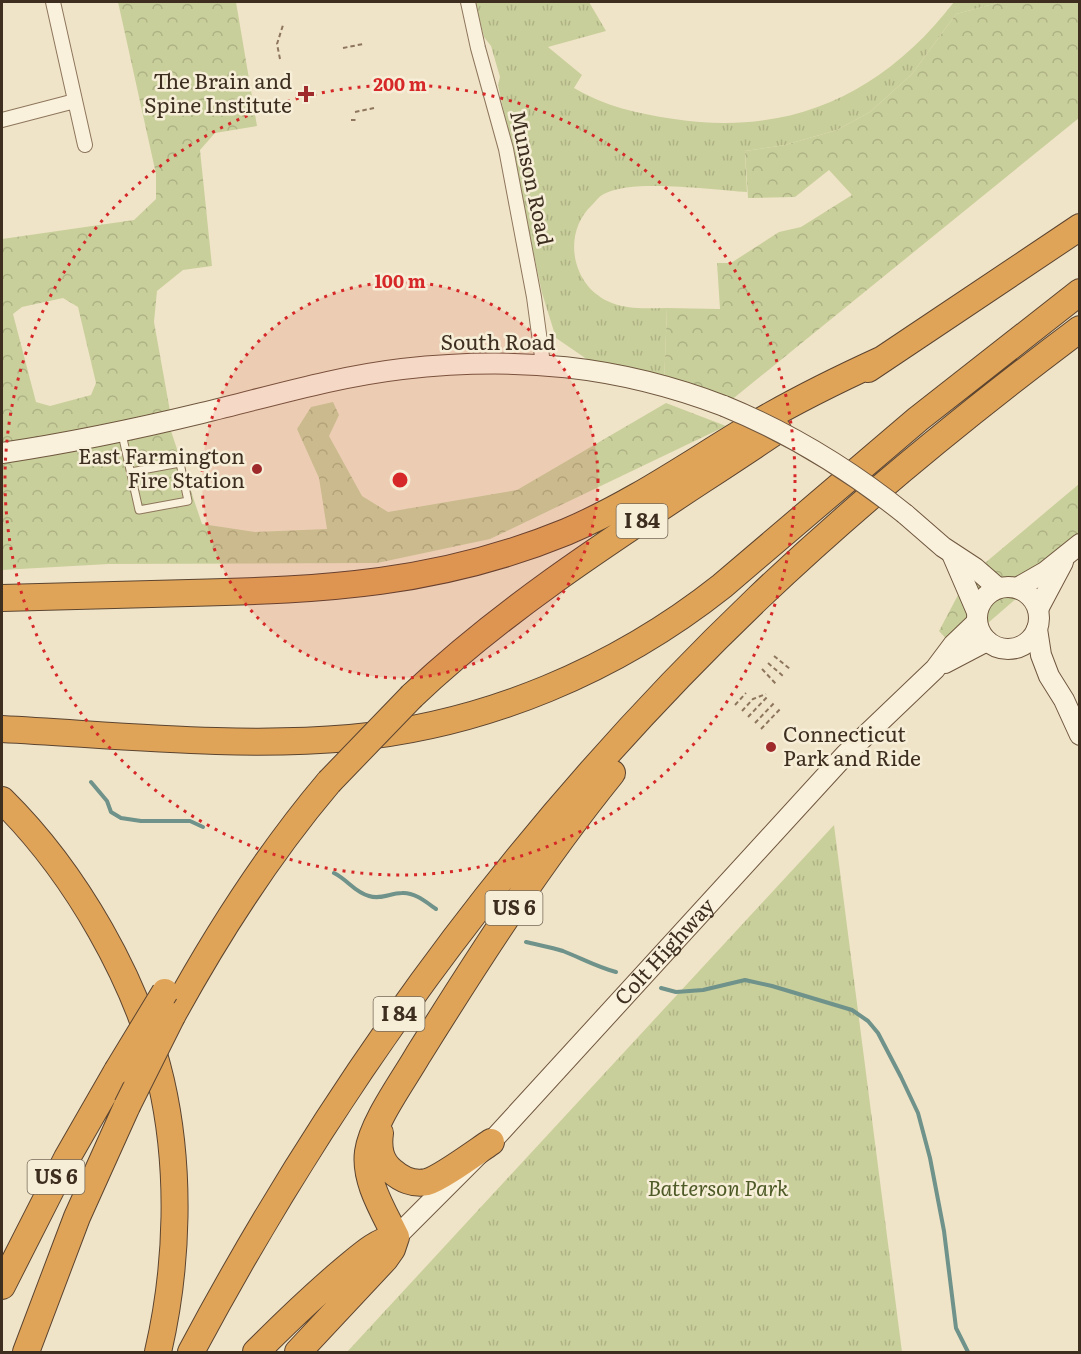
<svg xmlns="http://www.w3.org/2000/svg" width="1081" height="1354" font-family="Literata,serif">
<style>
.grass{fill:url(#grass-tufts)}
.forest{fill:url(#forest-crowns);fill-rule:evenodd}
.lines{fill:none;stroke-linecap:round;stroke-linejoin:round}
.stream{stroke:#6f938a;stroke-width:4}
.lane-casing{stroke:#8d765c;stroke-width:9}
.street-casing{stroke:#8d765c;stroke-width:16}
.secondary-casing{stroke:#6f573f;stroke-width:22}
.highway-casing{stroke:#5b4430;stroke-width:28}
.path{stroke:#8d765c;stroke-width:2;stroke-dasharray:4.5 3;stroke-linecap:butt}
.lane{stroke:#faf1dc;stroke-width:7}
.street{stroke:#faf1dc;stroke-width:14}
.secondary{stroke:#faf1dc;stroke-width:20}
.highway{stroke:#e0a458;stroke-width:26}
.secondary-bridge-casing{stroke:#6f573f;stroke-width:22;stroke-linecap:butt}
.highway-bridge-casing{stroke:#5b4430;stroke-width:28;stroke-linecap:butt}
.secondary-bridge{stroke:#faf1dc;stroke-width:20}
.highway-bridge{stroke:#e0a458;stroke-width:26}
.ring{fill:none;stroke:#d62828;stroke-width:3;stroke-dasharray:3 6}
.poi-dot{fill:#9e2a2b;stroke:#f7eed8;stroke-width:2}
.labels{text-anchor:middle;stroke-width:5;stroke-linejoin:round;paint-order:stroke}
.shield{fill:#f7eed8;stroke:#756857;stroke-width:1.5}
.shield-label{font-size:20px;font-weight:bold;fill:#3d2e20}
.poi-label{font-size:21px;fill:#3d2e20;stroke:#f7eed8;text-anchor:end}
.street-label{font-size:21px;fill:#3d2e20;stroke:#f7eed8}
.park-label{font-size:21px;font-style:italic;fill:#4d5a26;stroke:#f7eed8}
.centre{fill:#d62828;stroke:#f7eed8;stroke-width:3}
.ring-label{font-size:18px;text-anchor:middle;font-weight:bold;fill:#d62828;stroke:#f7eed8;stroke-width:5;stroke-linejoin:round;paint-order:stroke}
</style>
<defs>
<pattern id="grass-tufts" width="24" height="20" patternUnits="userSpaceOnUse" patternTransform="scale(1.5)"><rect width="24" height="20" fill="#c9cf9b"/><path d="M3 7l-1-3M5 7V3M7 7l1-3M15 17l-1-3M17 17v-4M19 17l1-3" fill="none" stroke="#aeb285"/></pattern>
<pattern id="forest-crowns" width="20" height="18" patternUnits="userSpaceOnUse" patternTransform="scale(1.5)"><rect width="20" height="18" fill="#c9cf9b"/><path d="M2 6a3 3 0 1 1 6 0M12 15a3 3 0 1 1 6 0" fill="none" stroke="#aeb285"/></pattern>
</defs>
<rect width="100%" height="100%" fill="#f0e4c8"/>
<!-- grass -->
<path class="grass" d="M475,2H589L606,31L548,47L582,75L574,88C604,106 639,114 674,119C790,137 883,94 954,2H1001L956,14L912,74L870,112L837,130L785,145L745,151L747,192C713,190 635,179 606,193C600,195 596,201 592,205C561,234 572,288 612,303C629,310 649,308 667,308L664,386L610,375L556,338L542,293L498,85L500,77L491,46L484,37Z
M834,825L902,1352H347Z"/>
<!-- forest -->
<path class="forest" d="M118,2H236L257,126L215,133L200,150L212,266L183,270L157,291L154,322L170,411L2,453V239L134,220L156,199V174ZM63,298L78,307L96,383L91,395L50,406L36,402L13,314L22,307Z
M1001,2H1079V118L724,406L664,386L667,308L720,309L717,263H731L779,232L801,227L852,195L829,170L795,197L748,198L745,151L785,145L837,130L870,112L912,74L956,14Z
M333,402L339,415L329,436L362,496L388,512L517,490L666,403L726,426L490,539L377,563L109,564L2,570V463L44,457L171,431L202,524L255,532L327,529L319,478L297,429L311,407Z
M1079,484V544L935,669L950,643L939,631L967,578Z"/>
<g class="lines">
<!-- stream -->
<path class="stream" d="M91,782L107,801L111,812L121,818L141,821H190L203,827
M334,873C348,880 354,892 369,896C381,900 390,893 402,893C414,892 426,902 436,909
M526,942C538,945 551,947 563,951C581,958 597,967 616,972
M661,988L676,992L703,990L745,980L772,986L852,1010L868,1021L878,1033L901,1077L918,1113L930,1158L944,1231L956,1328L968,1352"/>
<defs>
<path id="lane" d="M122,434L139,510L188,501L180,463L131,472"/>
<path id="street" d="M53,2L85,145
M468,2L478,48L506,149L534,297L543,364
M2,120L75,101"/>
<g id="secondary">
<path d="M2,453C69,443 136,429 202,413C269,397 334,377 402,369C516,356 617,365 724,406"/>
<path d="M905,514L943,547L975,568L998,588"/>
<path d="M952,554L977,612"/>
<circle cx="1008" cy="618" r="31"/>
<path d="M1017,588L1045,572L1080,544"/>
<path d="M1038,609L1063,562"/>
<path d="M1037,629L1041,655L1049,676L1064,700L1080,735"/>
<path d="M945,663L987,641"/>
<path id="s1" d="M396,1237L491,1142L845,755L935,669L953,645L977,622"/>
</g>
<path id="highway" d="M868,369L1080,227
M2,598C64,596 127,595 189,593C324,590 439,584 566,532C632,504 689,464 749,428C792,402 837,380 883,359
M412,696C522,592 653,514 778,430
M2,729C117,735 235,748 350,738C486,725 616,670 722,586L918,419L1080,292
M2,800C75,872 138,981 161,1081C181,1168 178,1266 158,1352
M172,1016C217,934 268,854 329,782
M380,1133C378,1148 380,1161 392,1171C401,1179 414,1185 427,1182C441,1178 476,1152 491,1142
M396,1237C384,1212 364,1181 368,1152C372,1123 403,1081 418,1055C478,959 540,862 612,773
M2,1286L67,1158L117,1071
M26,1352L77,1217L127,1106
M191,1352C340,1073 529,817 758,598C859,502 968,413 1080,329
M256,1352C285,1323 314,1295 345,1269C361,1256 375,1242 396,1237
M298,1352L385,1259L392,1249L396,1237"/>
</defs>
<!-- lane casing -->
<use href="#lane" class="lane-casing"/>
<!-- street casing -->
<use href="#street" class="street-casing"/>
<!-- secondary casing -->
<use href="#secondary" class="secondary-casing"/>
<!-- highway casing -->
<use href="#highway" class="highway-casing"/>
<!-- path -->
<path class="path" d="M343,48L363,44
M280,59L277,44L283,25
M355,112L374,108
M351,120H356
M774,656L790,669
M768,663L783,676
M762,669L776,684
M735,705L746,693
M742,711L753,699L766,694
M748,717L768,696
M755,723L775,702
M761,729L781,708"/>
<!-- lane -->
<use href="#lane" class="lane"/>
<!-- street -->
<use href="#street" class="street"/>
<!-- secondary -->
<use href="#secondary" class="secondary"/>
<!-- highway -->
<use href="#highway" class="highway"/>
<defs>
<path id="secondary-bridge" d="M724,406C790,433 850,470 905,514"/>
<path id="highway-bridge" d="M329,782L412,696
M117,1071L165,992
M127,1106L172,1016"/>
</defs>
<!-- secondary-bridge casing -->
<use href="#secondary-bridge" class="secondary-bridge-casing"/>
<!-- highway-bridge casing -->
<use href="#highway-bridge" class="highway-bridge-casing"/>
<!-- secondary-bridge -->
<use href="#secondary-bridge" class="secondary-bridge"/>
<!-- highway-bridge -->
<use href="#highway-bridge" class="highway-bridge"/>
</g>
<!-- distance rings -->
<circle cx="400" cy="480" r="198" fill="#d62828" fill-opacity=".12"/>
<g class="ring">
<circle cx="400" cy="480" r="198"/>
<circle cx="400" cy="480" r="395"/>
</g>
<!-- markers -->
<g class="poi-dot">
<path d="M303 85h6v6h6v6h-6v6h-6v-6h-6v-6h6z"/>
<circle cx="257" cy="469" r="6"/>
<circle cx="771" cy="747" r="6"/>
</g>
<g class="labels">
<!-- shield labels -->
<g class="shield">
<rect x="616.5" y="504" width="51" height="34" rx="4.5"/>
<rect x="485.5" y="891" width="57" height="34" rx="4.5"/>
<rect x="373.5" y="997" width="51" height="34" rx="4.5"/>
<rect x="27.5" y="1160" width="57" height="34" rx="4.5"/>
</g>
<g class="shield-label">
<text x="642" y="528">I 84</text>
<text x="514" y="915">US 6</text>
<text x="399" y="1021">I 84</text>
<text x="56" y="1184">US 6</text>
</g>
<!-- poi labels -->
<g class="poi-label">
<text x="292" y="89">The Brain and<tspan x="292" dy="24">Spine Institute</tspan></text>
<text x="245" y="464">East Farmington<tspan x="245" dy="24">Fire Station</tspan></text>
<text x="783" y="742" text-anchor="start">Connecticut<tspan x="783" dy="24">Park and Ride</tspan></text>
</g>
<!-- street labels -->
<g class="street-label">
<text transform="translate(531 178) rotate(78)" y="7">Munson Road</text>
<text x="498" y="350">South Road</text>
<text dy="7" stroke="none"><textPath href="#s1" startOffset="392">Colt Highway</textPath></text>
</g>
<!-- park labels -->
<g class="park-label">
<text x="718" y="1196">Batterson Park</text>
</g>
</g>
<circle cx="400" cy="480" r="9" class="centre"/>
<g class="ring-label">
<text x="400" y="91">200 m</text>
<text x="400" y="288">100 m</text>
</g>
<!-- border -->
<rect width="1081" height="1354" fill="none" stroke="#3d2e20" stroke-width="6"/>
</svg>
